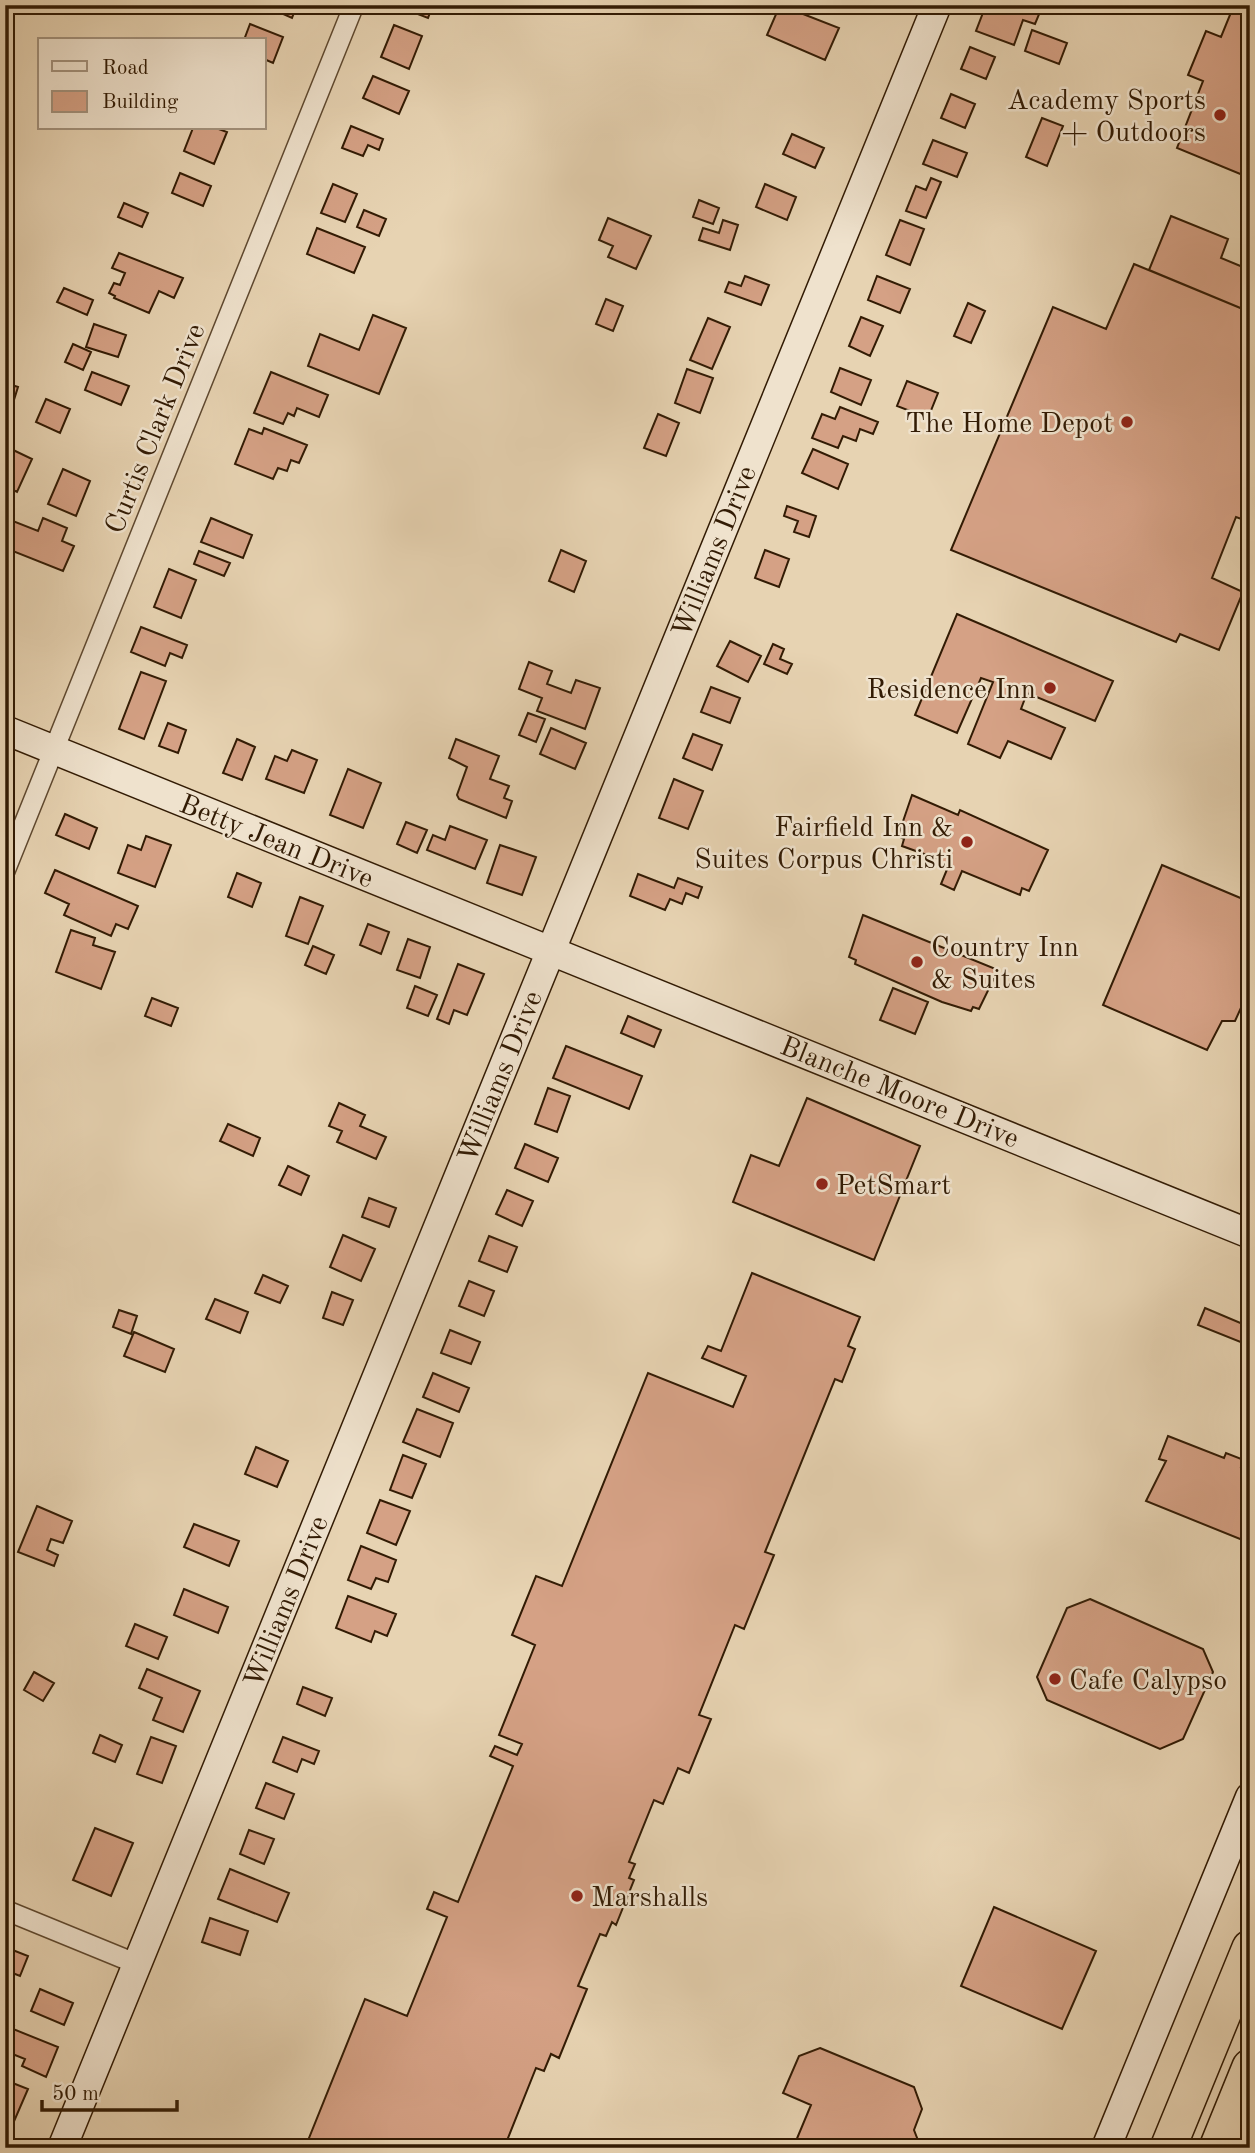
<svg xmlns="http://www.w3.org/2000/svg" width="1255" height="2153" font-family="'Old Standard TT',serif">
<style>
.building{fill:#d5a185;stroke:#321b04;stroke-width:2}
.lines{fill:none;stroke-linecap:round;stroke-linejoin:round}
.street-casing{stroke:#5f4930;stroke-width:22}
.secondary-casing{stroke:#321b04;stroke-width:31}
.highway-casing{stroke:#321b04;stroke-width:38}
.street{stroke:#efe2cd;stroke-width:19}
.secondary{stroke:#efe2cd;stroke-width:28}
.highway{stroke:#e7d3b2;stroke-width:35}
.poi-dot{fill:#8f2418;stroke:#efe2cd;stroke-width:2.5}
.labels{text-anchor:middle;stroke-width:5;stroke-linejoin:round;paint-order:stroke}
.poi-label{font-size:28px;fill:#321b04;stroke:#efe2cd;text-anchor:end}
.street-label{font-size:28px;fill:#321b04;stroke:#efe2cd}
</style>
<rect width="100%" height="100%" fill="#e7d3b2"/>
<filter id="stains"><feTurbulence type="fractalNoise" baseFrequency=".00286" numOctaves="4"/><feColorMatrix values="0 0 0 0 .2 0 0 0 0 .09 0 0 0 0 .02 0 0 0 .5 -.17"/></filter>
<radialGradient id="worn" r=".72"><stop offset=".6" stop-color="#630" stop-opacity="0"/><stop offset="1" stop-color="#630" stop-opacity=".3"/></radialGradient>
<!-- building -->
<path class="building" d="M263,5H297L292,18Z
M403,5H433L428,18L402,8Z
M780,5L839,28L825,60L767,35Z
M986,5H1028L1040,12L1035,24L1023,20L1014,45L976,31Z
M1234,5H1250V178L1177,148L1203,81L1188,75L1206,31L1221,37Z
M250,24L283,37L273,63L264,59V40H244Z
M394,25L422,36L409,69L381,57Z
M1032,30L1067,43L1059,64L1025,51Z
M970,47L995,57L986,79L961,69Z
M373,76L409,91L399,114L363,98Z
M951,94L975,104L965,128L941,118Z
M1042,118L1063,126L1047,166L1026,157Z
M351,126L383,139L379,150L368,145L363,156L342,148Z
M193,128H216L227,132L214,164L184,151Z
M792,134L824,148L815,168L783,154Z
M933,140L967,153L957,177L923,164Z
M180,173L211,186L203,206L172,193Z
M931,178L941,182L926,218L906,211L916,186L926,190Z
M333,184L357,194L345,222L321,213Z
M765,184L796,197L787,220L756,207Z
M699,200L719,208L713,224L693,217Z
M124,203L148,213L142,227L118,217Z
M364,210L386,219L379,236L357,227Z
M1171,216L1228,239L1221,258L1250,270V312L1149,270Z
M608,218L651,236L636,269L608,257L613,246L599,240Z
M723,220L738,225L730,250L699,240L703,228L719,233Z
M900,220L924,229L910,265L886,255Z
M317,228L365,247L354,273L307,254Z
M119,253L183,278L174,298L159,291L149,313L114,298L115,296L109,293L114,283L120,285L125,273L112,268Z
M1134,264L1250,312V514L1247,521L1236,517L1212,578L1243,592L1219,650L1180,634L1176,642L951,550L1053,307L1106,329Z
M745,276L769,285L761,305L725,292L729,282L741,286Z
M877,276L910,289L900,313L868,300Z
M64,288L93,300L87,315L57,302Z
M606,299L623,306L613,331L596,324Z
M968,303L985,311L971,343L954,336Z
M373,315L406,328L379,394L308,366L320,334L359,350Z
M861,317L883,326L870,356L849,346Z
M708,318L730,327L712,369L690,360Z
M94,324L126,335L118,357L86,347Z
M73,344L91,352L83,370L65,362Z
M840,368L871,380L861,405L831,392Z
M687,369L713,378L700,413L675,403Z
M92,372L129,386L121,405L85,390Z
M271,372L328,395L319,417L297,408L294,416L288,413L283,424L254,413Z
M907,381L938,393L928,418L897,406Z
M5,383L18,387L13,403L5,401Z
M46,399L70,409L60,433L36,422Z
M840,407L878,422L873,434L860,429L856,441L843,436L838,448L812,438L822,414L835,419Z
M658,414L679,423L666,456L644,448Z
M264,428L307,445L299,463L291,460L287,471L278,468L273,479L235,464L249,429L262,434Z
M9,448L32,459L17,492L5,486V456Z
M813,449L848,464L838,489L802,473Z
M63,469L90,481L76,516L48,504Z
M787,506L816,516L809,537L794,532L798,521L784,516Z
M43,518L67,528L62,541L74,546L63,571L5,548L13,521L38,531Z
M211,518L252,535L243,558L201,542Z
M561,550L586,561L574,592L549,581Z
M765,550L789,559L779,587L755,578Z
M199,551L230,563L224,576L194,564Z
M169,569L196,580L181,618L154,607Z
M957,614L1113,681L1095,721L1027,693L1021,709L1065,728L1051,759L1008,741L1000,758L968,744L993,682L981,678L957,733L915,715Z
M141,627L187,645L182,658L170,653L165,666L131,652Z
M730,641L761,656L748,682L717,666Z
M773,644L784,649L780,659L792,664L787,674L764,664Z
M529,662L552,671L547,684L571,693L576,680L600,688L585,729L537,711L542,698L519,689Z
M141,672L166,681L144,739L119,729Z
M711,687L740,698L730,723L701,712Z
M528,713L545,719L536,742L519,735Z
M168,723L186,730L178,753L159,746Z
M551,728L586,743L575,769L540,754Z
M693,734L722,745L712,770L683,758Z
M237,739L255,747L242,780L223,773Z
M456,739L499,756L490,779L509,786L504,798L512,801L506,818L459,799L457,795L467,767L449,758Z
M292,750L317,760L304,793L266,779L275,756L287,761Z
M348,769L381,783L363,828L330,815Z
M674,779L703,791L688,829L659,818Z
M912,795L958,815L960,810L1048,850L1029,891L1022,888L1020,895L962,871L954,890L941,884L948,867L939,863L941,860L902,846L904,839L898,836Z
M65,814L97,828L89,849L56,835Z
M406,822L427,830L417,853L397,844Z
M450,826L487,840L475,869L427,850L433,835L445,840Z
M146,836L171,845L155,887L118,873L128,845L141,850Z
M500,845L536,857L522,895L487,883Z
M1162,865L1250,902V988L1235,1021H1222L1207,1050L1103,1005Z
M55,870L138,906L128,929L116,924L111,936L64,915L69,904L45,893Z
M237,873L261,883L252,907L228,897Z
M638,874L674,888L678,878L702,887L698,898L686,893L682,904L670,899L665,910L630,896Z
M300,897L323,906L308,944L286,936Z
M863,915L998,970L979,1009L973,1007L971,1011L942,1002L855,964L856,960L849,957Z
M368,924L389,932L381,954L360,945Z
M71,930L95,938L93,945L115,952L101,989L56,972Z
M408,939L430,947L420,978L397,970Z
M313,946L334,955L326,974L305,965Z
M458,964L484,974L467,1015L454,1010L449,1024L437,1019Z
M415,986L437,995L428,1016L407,1008Z
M893,988L928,1002L915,1034L880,1020Z
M152,998L178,1008L171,1026L145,1016Z
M628,1016L661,1030L654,1047L621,1033Z
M566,1046L642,1076L629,1109L553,1078Z
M548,1088L570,1096L557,1132L535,1124Z
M807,1098L920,1146L874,1260L733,1202L751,1155L779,1166Z
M339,1103L365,1115L360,1126L386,1137L376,1159L337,1142L342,1131L329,1126Z
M228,1124L260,1138L253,1156L220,1141Z
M525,1144L558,1158L548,1182L515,1168Z
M288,1166L309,1176L301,1195L279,1185Z
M507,1190L533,1201L522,1226L496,1214Z
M369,1198L396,1208L389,1227L362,1217Z
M343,1235L375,1249L361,1281L330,1267Z
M489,1236L517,1247L507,1272L479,1261Z
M752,1273L860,1317L848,1346L855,1349L842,1382L835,1379L765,1552L774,1555L744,1629L735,1625L699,1715L711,1719L689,1773L678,1768L663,1804L654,1800L629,1862L635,1864L629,1878L634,1880L616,1925L612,1922L606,1936L600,1934L578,1986L587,1989L559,2058L551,2054L544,2071L536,2068L504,2148H305L365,1999L407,2016L447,1917L427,1909L434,1892L458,1902L513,1766L490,1756L495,1746L517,1755L522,1744L499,1735L535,1645L512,1635L536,1576L562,1586L648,1373L733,1407L746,1376L702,1358L708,1346L721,1351Z
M263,1275L288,1286L280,1303L255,1293Z
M469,1281L494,1291L484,1316L459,1306Z
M332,1292L353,1300L343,1325L323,1318Z
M215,1299L248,1312L240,1333L206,1319Z
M1205,1308L1250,1327L1243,1343L1198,1325Z
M119,1310L137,1316L131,1334L113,1327Z
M450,1330L480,1342L471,1364L441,1353Z
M134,1332L174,1349L165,1372L124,1356Z
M433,1373L469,1388L459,1412L423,1397Z
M417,1409L453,1423L440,1457L403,1442Z
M1168,1436L1224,1458L1226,1453L1244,1460L1241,1467L1250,1471V1543L1146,1501L1166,1461L1159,1459Z
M256,1447L288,1461L277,1487L245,1474Z
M403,1455L426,1464L412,1498L390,1490Z
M380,1500L410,1511L396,1545L367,1533Z
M37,1506L72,1521L63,1543L51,1539L47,1550L58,1555L54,1566L18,1552Z
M194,1524L239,1541L229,1566L184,1547Z
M361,1546L396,1560L388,1582L376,1578L371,1589L348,1580Z
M184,1589L228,1607L218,1633L174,1615Z
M348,1596L396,1614L387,1636L375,1631L371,1642L336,1628Z
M1090,1599L1203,1649L1213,1672L1183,1739L1160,1749L1047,1700L1037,1677L1067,1608Z
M135,1624L167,1637L158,1659L126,1646Z
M147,1669L200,1691L183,1732L153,1720L162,1698L139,1688Z
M34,1672L54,1683L43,1701L24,1690Z
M303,1687L332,1698L325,1716L297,1704Z
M100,1735L122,1745L115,1762L93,1753Z
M151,1737L176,1746L162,1783L137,1774Z
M283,1737L319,1751L314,1764L302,1759L297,1772L273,1762Z
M266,1783L294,1794L284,1819L256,1808Z
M95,1828L133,1843L111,1896L73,1880Z
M249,1830L274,1839L264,1864L240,1854Z
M230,1869L289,1893L277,1922L218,1899Z
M994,1907L1096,1951L1062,2029L961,1986Z
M210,1918L248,1931L240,1955L202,1942Z
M5,1947L28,1956L20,1976L5,1970Z
M40,1989L73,2003L64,2025L31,2011Z
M5,2022L14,2026L13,2029L58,2047L46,2077L22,2066L25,2059L5,2051Z
M820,2048L914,2087L922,2109L914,2130L921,2148H793L811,2105L783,2093L799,2056Z
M5,2080L28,2089L9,2133L5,2131Z"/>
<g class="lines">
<defs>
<path id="street" d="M5,871L354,5
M5,1910L137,1964"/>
<path id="secondary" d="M5,730L1250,1234
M62,2148L937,5
M1106,2148L1250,1797"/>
<path id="highway" d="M1168,2148L1250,1948
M1217,2148L1250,2067"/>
</defs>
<!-- street casing -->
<use href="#street" class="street-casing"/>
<!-- secondary casing -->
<use href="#secondary" class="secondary-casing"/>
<!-- highway casing -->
<use href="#highway" class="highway-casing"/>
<!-- street -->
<use href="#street" class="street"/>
<!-- secondary -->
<use href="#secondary" class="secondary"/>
<!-- highway -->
<use href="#highway" class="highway"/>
</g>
<!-- markers -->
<g class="poi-dot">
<circle cx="1220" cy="115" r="7"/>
<circle cx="1127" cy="422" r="7"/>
<circle cx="1050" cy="688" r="7"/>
<circle cx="967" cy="842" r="7"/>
<circle cx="917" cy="962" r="7"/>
<circle cx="822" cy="1184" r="7"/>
<circle cx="1055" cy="1679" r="7"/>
<circle cx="577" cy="1896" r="7"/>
</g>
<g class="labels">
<!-- poi labels -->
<g class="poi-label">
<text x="1206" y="109">Academy Sports<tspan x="1206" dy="32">+ Outdoors</tspan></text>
<text x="1113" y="432">The Home Depot</text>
<text x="1036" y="698">Residence Inn</text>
<text x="953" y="836">Fairfield Inn &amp;<tspan x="953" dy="32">Suites Corpus Christi</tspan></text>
<text x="931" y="956" text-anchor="start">Country Inn<tspan x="931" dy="32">&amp; Suites</tspan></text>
<text x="836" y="1194" text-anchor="start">PetSmart</text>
<text x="1069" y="1689" text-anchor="start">Cafe Calypso</text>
<text x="591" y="1906" text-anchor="start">Marshalls</text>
</g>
<!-- street labels -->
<g class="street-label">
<text transform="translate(154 428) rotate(-68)" y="10">Curtis Clark Drive</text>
<text transform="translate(713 551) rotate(-68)" y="10">Williams Drive</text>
<text transform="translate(277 840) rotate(22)" y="10">Betty Jean Drive</text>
<text transform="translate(499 1076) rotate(-68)" y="10">Williams Drive</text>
<text transform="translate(900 1091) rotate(22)" y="10">Blanche Moore Drive</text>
<text transform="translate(285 1601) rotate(-68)" y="10">Williams Drive</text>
</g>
</g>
<!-- margin -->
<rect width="1255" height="2153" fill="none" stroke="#e7d3b2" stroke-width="28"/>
<rect x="7" y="7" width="1241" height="2139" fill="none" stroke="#321b04" stroke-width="3.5"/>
<rect x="14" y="14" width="1227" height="2125" fill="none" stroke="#321b04" stroke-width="2"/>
<!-- legend -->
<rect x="38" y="38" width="228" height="91" fill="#efe2cd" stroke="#a3927d" stroke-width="2"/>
<rect x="52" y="61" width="35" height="10" fill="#efe2cd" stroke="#a3927d" stroke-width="2"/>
<text x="102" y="74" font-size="21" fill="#321b04">Road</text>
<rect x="52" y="91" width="35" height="21" fill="#d5a185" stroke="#a3927d" stroke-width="2"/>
<text x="102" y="108" font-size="21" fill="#321b04">Building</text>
<!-- scale -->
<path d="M42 2100v10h135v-10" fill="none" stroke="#321b04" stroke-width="3.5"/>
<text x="52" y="2100" font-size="21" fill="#321b04" stroke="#efe2cd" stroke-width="5" paint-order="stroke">50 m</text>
<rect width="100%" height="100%" filter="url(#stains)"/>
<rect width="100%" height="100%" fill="url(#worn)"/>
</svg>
